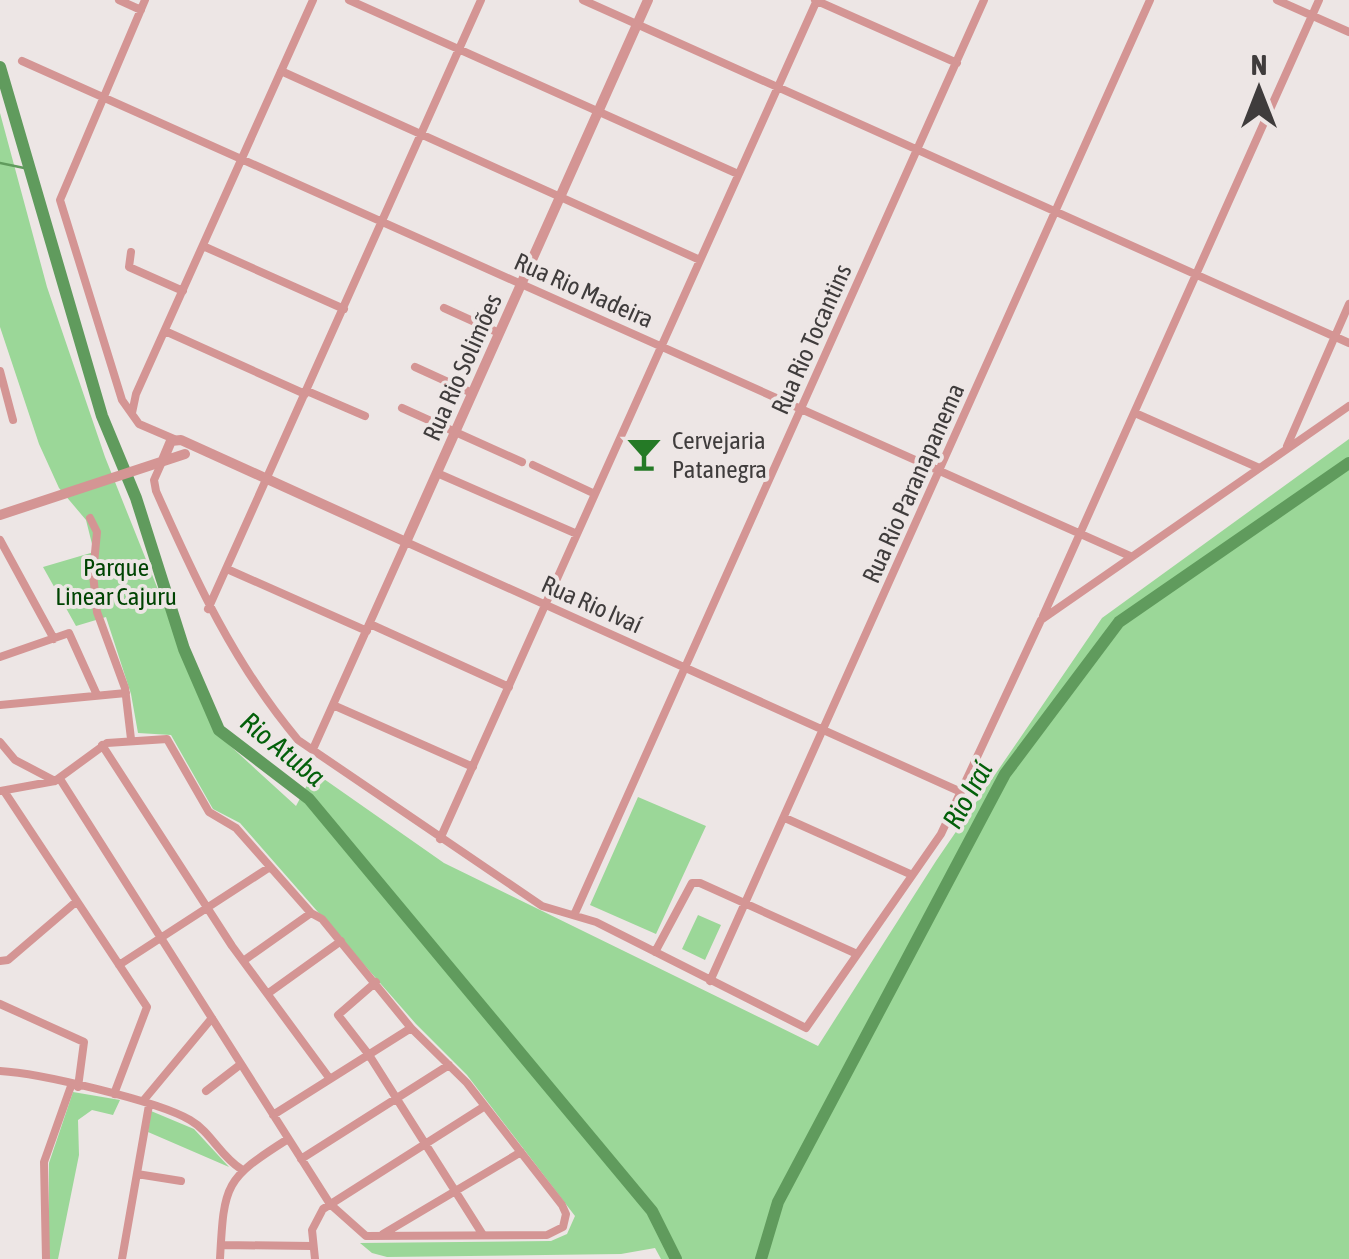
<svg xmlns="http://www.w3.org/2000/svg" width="1349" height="1259" font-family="'Asap Condensed',sans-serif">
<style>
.green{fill:#9bd798}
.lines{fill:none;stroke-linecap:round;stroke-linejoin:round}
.stream{stroke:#609b5d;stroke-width:2.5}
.river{stroke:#609b5d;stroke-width:12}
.minor{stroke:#d49594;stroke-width:8}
.tertiary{stroke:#d49594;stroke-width:10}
.labels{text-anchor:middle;stroke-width:8;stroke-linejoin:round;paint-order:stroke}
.street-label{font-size:25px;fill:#3f3c3c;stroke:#ede6e5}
.poi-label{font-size:25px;fill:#3f3c3c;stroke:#ede6e5;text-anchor:start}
.park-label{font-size:25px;fill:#004403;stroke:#ede6e5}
.water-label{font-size:28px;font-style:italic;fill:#03600a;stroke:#ede6e5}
</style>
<rect width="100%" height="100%" fill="#ede6e5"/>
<!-- green -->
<path class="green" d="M0,113L47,287L105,457L215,732L296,806L314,772L444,863L818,1046L936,861L1102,618L1349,439V1259H661L655,1248L621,1254L387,1257L372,1253L360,1243L551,1241L567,1234L575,1216L467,1075L416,1024L240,823L213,809L171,735L138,733L131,694L106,617L76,626L43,567L94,552L86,520L59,488L39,444L0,327Z
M638,797L706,826L656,934L590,905Z
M698,915L721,925L705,960L682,949Z
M73,1092L120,1100L113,1115L92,1110L78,1120L79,1155L58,1259H49V1163Z
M151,1111L194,1129L229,1167L148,1132Z"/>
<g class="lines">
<!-- stream -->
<path class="stream" d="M0,163L29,169"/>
<!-- river -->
<path class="river" d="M0,67L102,416L136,498L184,649L219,730L309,799L652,1211L676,1259
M761,1259L778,1202L1005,774L1119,622L1349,463"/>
<!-- minor -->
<path class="minor" d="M119,0L141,10
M145,0L60,200L122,400L139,424L174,439
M349,0L738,174
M583,0L1349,343
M815,0L957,63
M1277,0L1349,32
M22,61L1130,556
M281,71L700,260
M203,246L344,309
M131,252L129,267L183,291
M444,308L499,333
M165,331L305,394
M415,367L472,393
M0,371L13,420
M307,391L365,416
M402,408L522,462
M132,413L136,394L313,0
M1135,413L1257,467
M1287,446L1349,304
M162,462L154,480L156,491C196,581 234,664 298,740L542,906L596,922L806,1028L941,834L1041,620L1349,406
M533,465L595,494
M437,473L577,534
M90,518L97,532L93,574L97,612L125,688L131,739
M0,540L54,639
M227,569L367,631
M208,609L481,0
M1043,616L1319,0
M370,624L509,687
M0,657L69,633L97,695
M0,705L126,693
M333,705L473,767
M0,742L15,760L55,781
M102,745L232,946L330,1079
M313,749L406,542L961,792
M0,791L55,781L107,743L167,739L209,812L236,828L311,913L322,919L411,1028L467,1083L562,1205L566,1214L563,1227L547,1235L366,1236L330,1204L60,779
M4,791L147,1007L114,1094
M785,818L910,874
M440,839L817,0
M575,913L984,0
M655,952L692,883H700L857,954
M246,959L311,913
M0,961L8,960L77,901
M119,965L270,867
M710,981L1150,0
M376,982L338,1015L369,1055L483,1235
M270,992L341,941
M0,1004L84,1042L78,1087
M0,1071C39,1073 158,1101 190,1120C211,1132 220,1156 241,1169
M206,1091L241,1064
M143,1101L212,1018
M273,1115L411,1028
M301,1159L449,1065
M137,1174L181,1181
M383,1234L521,1152
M221,1245L312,1246
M46,1259L44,1162L71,1086
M122,1259L149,1105
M220,1259C224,1183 225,1179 288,1139
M315,1259L312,1230L323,1209L485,1106"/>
<!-- tertiary -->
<path class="tertiary" d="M163,460L171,441L181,440L406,542L648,0
M0,515L185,454"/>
</g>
<!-- icons -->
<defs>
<symbol id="bar-bare" viewBox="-9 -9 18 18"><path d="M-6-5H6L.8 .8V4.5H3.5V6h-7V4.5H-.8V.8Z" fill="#257a26" stroke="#ede6e5" stroke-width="2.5" paint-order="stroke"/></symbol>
</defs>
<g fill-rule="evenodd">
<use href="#bar-bare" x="619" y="429" width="50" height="50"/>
</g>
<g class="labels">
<!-- street labels -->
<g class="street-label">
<text transform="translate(584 290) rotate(24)" y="9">Rua Rio Madeira</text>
<text transform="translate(811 339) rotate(-66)" y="9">Rua Rio Tocantins</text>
<text transform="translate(462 367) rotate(-66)" y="9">Rua Rio Solimões</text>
<text transform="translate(913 483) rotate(-66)" y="9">Rua Rio Paranapanema</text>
<text transform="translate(592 604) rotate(24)" y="9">Rua Rio Ivaí</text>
</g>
<!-- poi labels -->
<g class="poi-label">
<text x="672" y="449">Cervejaria<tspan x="672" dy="29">Patanegra</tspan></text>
</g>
<!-- park labels -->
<g class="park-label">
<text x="116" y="576">Parque<tspan x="116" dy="29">Linear Cajuru</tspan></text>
</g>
<!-- water labels -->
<g class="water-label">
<text transform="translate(283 749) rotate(39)" y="10">Rio Atuba</text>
<text transform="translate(967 795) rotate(-61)" y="10">Rio Iraí</text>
</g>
</g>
<!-- north arrow -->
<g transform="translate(1259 90)" stroke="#ede6e5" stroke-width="8" paint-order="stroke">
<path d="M0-8L18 38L0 25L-18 38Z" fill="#3f3c3c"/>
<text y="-15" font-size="28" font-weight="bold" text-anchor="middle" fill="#3f3c3c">N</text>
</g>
</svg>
